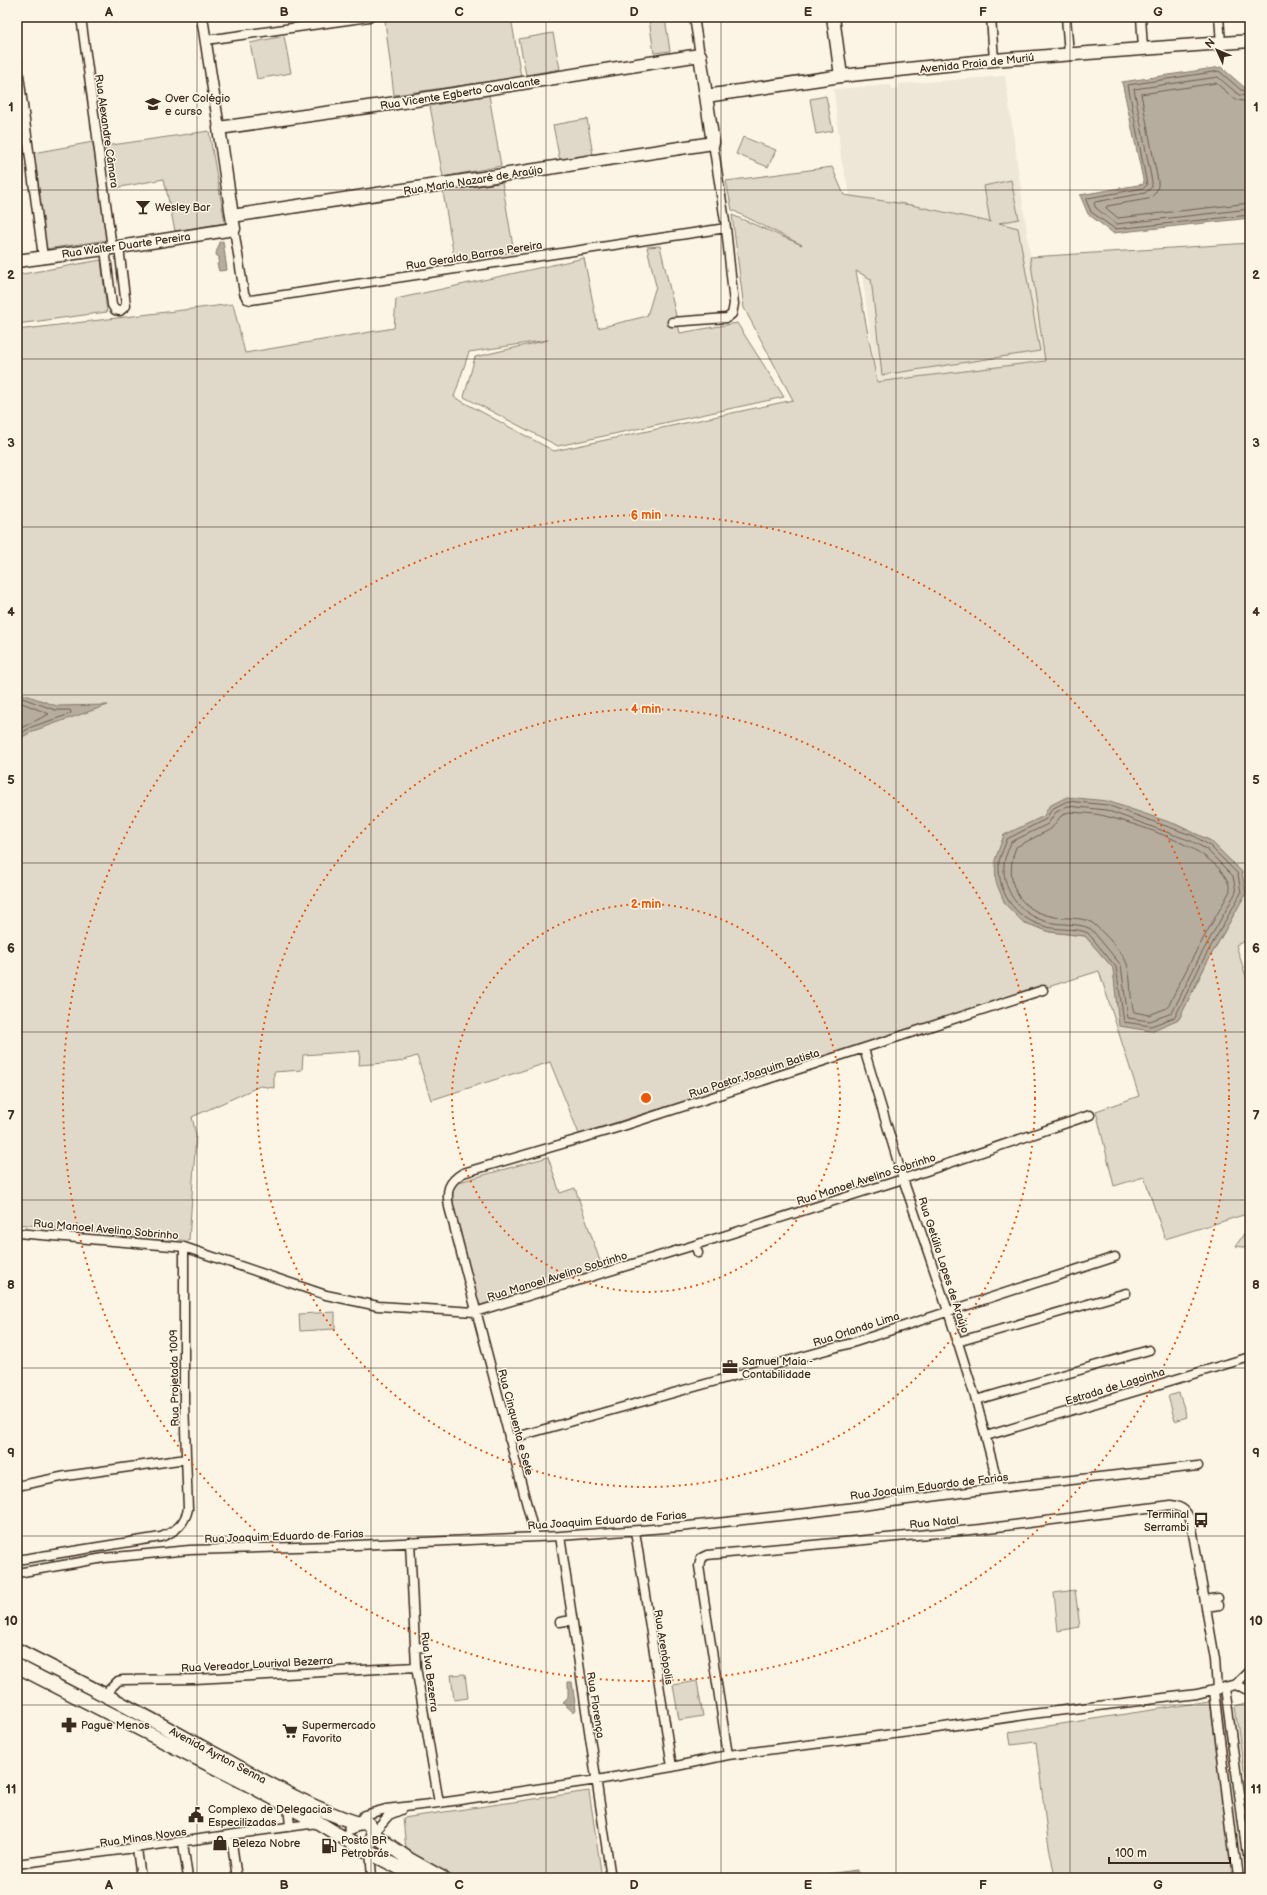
<svg xmlns="http://www.w3.org/2000/svg" width="1267" height="1895" font-family="'Balsamiq Sans',sans-serif">
<style>
.built{fill:#eee6d6}
.green{fill:#e0d8c8;stroke:#8e8173;fill-rule:evenodd}
.water{fill:#b7ad9e;stroke:#85796b}
.lines{fill:none;stroke-linecap:round;stroke-linejoin:round}
.shore{stroke:#6d5e51;stroke-width:1}
.minor-casing{stroke:#3b2a1e;stroke-width:11}
.tertiary-casing{stroke:#3b2a1e;stroke-width:13}
.secondary-casing{stroke:#3b2a1e;stroke-width:15}
.primary-casing{stroke:#3b2a1e;stroke-width:16}
.minor{stroke:#fcf5e5;stroke-width:8}
.tertiary{stroke:#fcf5e5;stroke-width:10}
.secondary{stroke:#fcf5e5;stroke-width:12}
.primary{stroke:#fcf5e5;stroke-width:13}
.grid{fill:none;stroke:#3b2a1e;stroke-width:1;stroke-opacity:0.55}
.ring{fill:none;stroke:#e8590c;stroke-width:2;stroke-dasharray:2 4}
.labels{text-anchor:middle;stroke-width:3;stroke-linejoin:round;paint-order:stroke}
.street-label{font-size:11px;fill:#3b2a1e;stroke:#fcf5e5}
.poi-label{font-size:11px;fill:#3b2a1e;stroke:#fcf5e5;text-anchor:start}
.centre{fill:#e8590c;stroke:#fcf5e5;stroke-width:2}
.ring-label{font-size:12px;text-anchor:middle;font-weight:bold;fill:#e8590c;stroke:#fcf5e5;stroke-width:3;stroke-linejoin:round;paint-order:stroke}
.neatline{fill:none;stroke:#3b2a1e;stroke-width:1.5}
.grid-label{font-size:13px;text-anchor:middle;font-weight:bold;fill:#3b2a1e}
</style>
<rect width="100%" height="100%" fill="#fcf5e5"/>
<filter id="ink" filterUnits="userSpaceOnUse"><feTurbulence type="fractalNoise" baseFrequency=".025" numOctaves="2"/><feDisplacementMap in="SourceGraphic" scale="8" xChannelSelector="R" yChannelSelector="G"/><feConvolveMatrix kernelMatrix="1 2 1 2 8 2 1 2 1" color-interpolation-filters="sRGB"/></filter>
<g filter="url(#ink)">
<!-- built -->
<path class="built" d="M1005,76L1045,361L877,382L852,202L841,159L834,89L891,85L892,89H898L899,84Z"/>
<!-- green -->
<path class="green" d="M407,17H511L521,77L394,95L385,21Z
M665,18L670,51L654,53L649,20Z
M553,33L560,69L526,75L519,39Z
M284,36L291,73L257,79L250,43Z
M489,95L501,166L443,177L430,106Z
M826,96L833,131L816,134L810,99Z
M587,119L593,155L560,161L553,125Z
M209,131L225,223L175,231L164,179L115,188L105,146Z
M743,137L776,150L768,167L736,154Z
M93,142L107,240L46,249L33,153Z
M832,167L844,195L911,205L990,222L984,186L1011,180L1019,219L999,223L1018,228L1040,351L882,375L871,279L856,271L877,382L1045,361L1030,257L1250,243V939L1236,945L1250,989V1213L1165,1239L1144,1177L1114,1186L1096,1111L1139,1096L1099,971L579,1134L550,1062L431,1100L417,1056L398,1062L359,1065L360,1051L303,1055L302,1070L274,1072V1088L260,1086L192,1117L196,1135L189,1241L17,1224V330L233,304L245,353L394,328L396,299L584,258L598,328L647,316L656,286L647,247L660,246L680,333L737,323L784,397L558,446L464,397L475,357L548,340L469,352L454,397L554,451L793,400L744,308L732,215L802,245L732,210L726,181ZM1044,816L1175,824L1211,841L1246,893L1206,964L1179,1019L1120,1025L1113,968L1085,936L1050,932L1023,922L1005,904L1026,825Z
M502,182L514,252L455,263L443,192Z
M101,260L107,312L17,324V275Z
M548,1157L560,1193L575,1188L602,1267L569,1280L484,1307L480,1306L477,1302L449,1192L454,1184L459,1182Z
M1250,1224V1248L1236,1246Z
M335,1312V1329L300,1331L299,1314Z
M1179,1393L1187,1417L1175,1421L1168,1396Z
M1075,1590L1080,1627L1058,1631L1054,1593Z
M465,1674L468,1698L454,1700L451,1675Z
M697,1681L703,1716L679,1720L673,1685Z
M1210,1701L1234,1878H1040L1054,1872L1048,1841L1036,1742L1011,1745L1009,1732Z
M1250,1703V1815L1235,1707Z
M589,1791L602,1878H457L406,1850L403,1818Z"/>
<!-- water -->
<path class="water" d="M1221,67L1244,87H1250V218L1113,233L1088,214L1080,195L1144,184L1122,82Z
M223,241L227,270L219,271L217,264L219,262V257L216,255C216,250 219,247 219,242Z
M17,692L57,706L108,705L33,731L17,740Z
M1067,797L1107,801L1175,824L1211,841L1242,872L1246,893L1206,964L1179,1019L1151,1031L1119,1026L1113,968L1085,936L1050,932L1023,922L1005,904L996,882L995,860L1004,835L1044,816L1049,806Z
M568,1682H572L576,1710L573,1712L563,1703L568,1698Z
M857,1870V1873H861L862,1878H828L827,1874Z"/>
<g class="lines">
<!-- shore -->
<path class="shore" d="M1250,91L1241,90L1219,71L1128,85L1147,185L1144,188L1088,198L1086,200L1091,212L1115,229L1250,215
M1250,96L1239,95L1218,77L1134,89L1152,182V187L1145,193L1095,202L1094,204L1096,208L1116,224L1250,209
M1250,102L1236,100L1216,83L1141,94L1158,181C1159,189 1155,195 1148,199L1107,206L1106,208L1118,218L1250,203
M17,696L55,710H70L71,712L70,714L31,727L17,736
M17,701L49,714L17,730
M1068,801L1107,805L1194,836L1209,845L1238,874L1241,893L1202,962L1175,1017L1151,1026L1124,1022L1116,967L1088,933C1078,928 1063,930 1052,928C1018,922 997,896 999,862C1000,855 1005,846 1007,839L1046,819L1052,809Z
M1068,806L1106,810L1191,841L1206,849L1233,876L1236,892L1198,960L1172,1013L1150,1021L1128,1018L1121,965L1092,930C1083,923 1065,925 1053,923C1023,918 1002,894 1004,863C1005,856 1009,849 1011,842L1048,824L1055,813Z
M1069,812C1081,813 1094,813 1105,816C1139,825 1227,851 1230,891L1193,957L1167,1008L1149,1015L1134,1012C1129,997 1132,979 1127,964C1124,954 1104,933 1096,926C1087,916 1067,919 1055,917C1017,911 1003,881 1016,847L1051,829L1060,817Z"/>
<defs>
<path id="minor" d="M81,17L112,248
M694,17L700,55
M991,17L994,60
M1066,17L1069,54
M1141,17L1143,48
M1219,17L1221,43
M206,40L369,17
M17,60L43,257
M234,229L244,293L247,299L251,300L726,228
M105,249L112,305L115,310L120,311L126,306L119,247
M672,322L727,318L732,314L734,304L726,228L713,143
M864,1049L903,1179L948,1311L976,1400L999,1488
M17,1233L184,1247L326,1295L378,1306L475,1312L695,1245L903,1179L1090,1115
M695,1245L698,1253
M957,1342L1126,1293
M976,1400L1149,1350
M986,1436L1250,1357
M509,1439L855,1342L1115,1257
M17,1486L66,1476L186,1459
M635,1531L672,1767
M535,1536L449,1207C446,1190 448,1182 463,1173L620,1127L1043,990
M560,1536L611,1878
M410,1542L416,1667L439,1803
M17,1560L161,1537C175,1532 185,1524 188,1509L184,1401V1247
M17,1573L104,1558L190,1550L334,1546L560,1536L679,1527L808,1513L999,1488L1198,1466
M1205,1600L1218,1598
M1206,1607L1219,1605
M560,1622L572,1620
M414,1648L423,1647
M1236,1684L1245,1689H1250
M1225,1687L1250,1878
M1214,1691L1237,1878
M105,1694L118,1681L123,1680L195,1679L416,1667
M728,1755L699,1566L701,1558L707,1555L981,1529L1171,1505C1183,1507 1187,1511 1191,1522L1215,1659L1217,1690
M289,1804L288,1806L290,1826
M359,1822L364,1815L386,1809L439,1803L597,1780L672,1767L728,1755L917,1731L1032,1714L1197,1694L1236,1684L1250,1670
M373,1833L389,1815L401,1810
M231,1836L237,1878
M183,1843L188,1878
M137,1849L141,1878
M370,1851L372,1878
M17,1864L317,1823"/>
<path id="tertiary" d="M202,17L219,128"/>
<path id="secondary" d="M833,17L841,76
M706,96L841,76L994,60L1250,41
M17,261L119,247L234,229L232,216L219,128L403,102L700,55L713,143L232,216"/>
<path id="primary" d="M17,1650C81,1682 144,1715 207,1750C256,1776 304,1806 357,1823
M17,1666L255,1788L319,1823L355,1845L419,1878
M351,1828L357,1823H367C373,1828 375,1835 370,1842
M373,1834L410,1860L442,1878"/>
</defs>
<!-- minor casing -->
<use href="#minor" class="minor-casing"/>
<!-- tertiary casing -->
<use href="#tertiary" class="tertiary-casing"/>
<!-- secondary casing -->
<use href="#secondary" class="secondary-casing"/>
<!-- primary casing -->
<use href="#primary" class="primary-casing"/>
<!-- minor -->
<use href="#minor" class="minor"/>
<!-- tertiary -->
<use href="#tertiary" class="tertiary"/>
<!-- secondary -->
<use href="#secondary" class="secondary"/>
<!-- primary -->
<use href="#primary" class="primary"/>
</g>
</g>
<!-- grid -->
<path class="grid" d="M197,17V1878M371,17V1878M546,17V1878M721,17V1878M896,17V1878M1070,17V1878M17,190H1250M17,359H1250M17,527H1250M17,695H1250M17,863H1250M17,1032H1250M17,1200H1250M17,1368H1250M17,1536H1250M17,1705H1250"/>
<!-- distance rings -->
<g class="ring">
<circle cx="646" cy="1098" r="194"/>
<circle cx="646" cy="1098" r="389"/>
<circle cx="646" cy="1098" r="583"/>
</g>
<!-- icons -->
<defs>
<symbol id="school-bare" viewBox="-9 -9 18 18"><path d="M0-5L7-2L0 1L-7-2ZM-4 1L0 2.5L4 1V4Q0 6-4 4Z" fill="#3b2a1e" stroke="#fcf5e5" stroke-width="2.5" paint-order="stroke"/></symbol>
<symbol id="bar-bare" viewBox="-9 -9 18 18"><path d="M-6-5H6L.8 .8V4.5H3.5V6h-7V4.5H-.8V.8Z" fill="#3b2a1e" stroke="#fcf5e5" stroke-width="2.5" paint-order="stroke"/></symbol>
<symbol id="office-bare" viewBox="-9 -9 18 18"><path d="M-6-3h4V-5.5h4V-3h4V5H-6ZM-1-4.5V-3h2v-1.5ZM-6 0V1H6V0Z" fill="#3b2a1e" stroke="#fcf5e5" stroke-width="2.5" paint-order="stroke"/></symbol>
<symbol id="bus-bare" viewBox="-9 -9 18 18"><path d="M-5-6H5V4H4V6H2V4H-2V6H-4V4H-5ZM-3.5-4V0h7V-4ZM-3.5 1.2v1.5H-2V1.2ZM2 1.2v1.5H3.5V1.2Z" fill="#3b2a1e" stroke="#fcf5e5" stroke-width="2.5" paint-order="stroke"/></symbol>
<symbol id="pharmacy-bare" viewBox="-9 -9 18 18"><path d="M-2-6h4v4h4v4h-4v4h-4v-4h-4v-4h4Z" fill="#3b2a1e" stroke="#fcf5e5" stroke-width="2.5" paint-order="stroke"/></symbol>
<symbol id="supermarket-bare" viewBox="-9 -9 18 18"><path d="M-6-5.5h2.5l.6 2H6L4.5 2H-2.5L-4.4-4H-6ZM-1.5 3.2a1.3 1.3 0 1 0 .1 0ZM3 3.2a1.3 1.3 0 1 0 .1 0Z" fill="#3b2a1e" stroke="#fcf5e5" stroke-width="2.5" paint-order="stroke"/></symbol>
<symbol id="civic-bare" viewBox="-9 -9 18 18"><path d="M-.6-6.5H3V-4.5H.6V-3L4-1V1h2V6H-6V1h2V-1L-.6-3ZM-1.2 2.5V6h2.4V2.5Z" fill="#3b2a1e" stroke="#fcf5e5" stroke-width="2.5" paint-order="stroke"/></symbol>
<symbol id="shop-bare" viewBox="-9 -9 18 18"><path d="M-5-2.5h2.3a2.7 3.5 0 0 1 5.4 0H5L5.5 6h-11ZM-1.5-2.5h3a1.5 2.3 0 0 0-3 0Z" fill="#3b2a1e" stroke="#fcf5e5" stroke-width="2.5" paint-order="stroke"/></symbol>
<symbol id="fuel-bare" viewBox="-9 -9 18 18"><path d="M-5.5-6h7V0h2V4h1.3V-2.5L3-4.5l.8-.8L6-3V5H2.5V1h-1V6h-7ZM-4.2-4.7v3.2H.2V-4.7Z" fill="#3b2a1e" stroke="#fcf5e5" stroke-width="2.5" paint-order="stroke"/></symbol>
</defs>
<g fill-rule="evenodd">
<use href="#school-bare" x="142" y="93" width="22" height="22"/>
<use href="#bar-bare" x="132" y="196" width="22" height="22"/>
<use href="#office-bare" x="719" y="1356" width="22" height="22"/>
<use href="#bus-bare" x="1190" y="1509" width="22" height="22"/>
<use href="#pharmacy-bare" x="58" y="1714" width="22" height="22"/>
<use href="#supermarket-bare" x="279" y="1720" width="22" height="22"/>
<use href="#civic-bare" x="185" y="1804" width="22" height="22"/>
<use href="#shop-bare" x="209" y="1832" width="22" height="22"/>
<use href="#fuel-bare" x="318" y="1835" width="22" height="22"/>
</g>
<g class="labels">
<!-- street labels -->
<g class="street-label">
<text transform="translate(977 63) rotate(-6)" y="4">Avenida Praia de Muriú</text>
<text transform="translate(460 93) rotate(-9)" y="4">Rua Vicente Egberto Cavalcante</text>
<text transform="translate(107 131) rotate(82)" y="4">Rua Alexandre Câmara</text>
<text transform="translate(473 180) rotate(-9)" y="4">Rua Maria Nazaré de Araújo</text>
<text transform="translate(126 245) rotate(-8)" y="4">Rua Walter Duarte Pereira</text>
<text transform="translate(474 255) rotate(-9)" y="4">Rua Geraldo Barros Pereira</text>
<text transform="translate(754 1073) rotate(-18)" y="4">Rua Pastor Joaquim Batista</text>
<text transform="translate(866 1179) rotate(-18)" y="4">Rua Manoel Avelino Sobrinho</text>
<text transform="translate(106 1229) rotate(5)" y="4">Rua Manoel Avelino Sobrinho</text>
<text transform="translate(944 1265) rotate(72)" y="4">Rua Getúlio Lopes de Araújo</text>
<text transform="translate(557 1276) rotate(-17)" y="4">Rua Manoel Avelino Sobrinho</text>
<text transform="translate(856 1329) rotate(-18)" y="4">Rua Orlando Lima</text>
<text transform="translate(174 1378) rotate(-91)" y="4">Rua Projetada 1009</text>
<text transform="translate(1115 1386) rotate(-17)" y="4">Estrada de Lagoinha</text>
<text transform="translate(516 1422) rotate(75)" y="4">Rua Cinquenta e Sete</text>
<text transform="translate(929 1486) rotate(-7)" y="4">Rua Joaquim Eduardo de Farias</text>
<text transform="translate(607 1520) rotate(-4)" y="4">Rua Joaquim Eduardo de Farias</text>
<text transform="translate(934 1522) rotate(-5)" y="4">Rua Natal</text>
<text transform="translate(284 1536) rotate(-2)" y="4">Rua Joaquim Eduardo de Farias</text>
<text transform="translate(664 1647) rotate(81)" y="4">Rua Arenópolis</text>
<text transform="translate(257 1664) rotate(-3)" y="4">Rua Vereador Lourival Bezerra</text>
<text transform="translate(430 1672) rotate(83)" y="4">Rua Iva Bezerra</text>
<text transform="translate(596 1705) rotate(81)" y="4">Rua Florença</text>
<text transform="translate(218 1755) rotate(28)" y="4">Avenida Ayrton Senna</text>
<text transform="translate(143 1837) rotate(-8)" y="4">Rua Minas Novas</text>
</g>
<!-- poi labels -->
<g class="poi-label">
<text x="165" y="102">Over Colégio<tspan x="165" dy="13">e curso</tspan></text>
<text x="155" y="211">Wesley Bar</text>
<text x="742" y="1365">Samuel Maia -<tspan x="742" dy="13">Contabilidade</tspan></text>
<text x="1189" y="1518" text-anchor="end">Terminal<tspan x="1189" dy="13">Serrambi</tspan></text>
<text x="81" y="1729">Pague Menos</text>
<text x="302" y="1729">Supermercado<tspan x="302" dy="13">Favorito</tspan></text>
<text x="208" y="1813">Complexo de Delegacias<tspan x="208" dy="13">Especilizadas</tspan></text>
<text x="341" y="1844">Posto BR<tspan x="341" dy="13">Petrobrás</tspan></text>
<text x="232" y="1847">Beleza Nobre</text>
</g>
</g>
<circle cx="646" cy="1098" r="6" class="centre"/>
<g class="ring-label">
<text x="646" y="519">6 min</text>
<text x="646" y="713">4 min</text>
<text x="646" y="908">2 min</text>
</g>
<!-- margin -->
<rect width="1267" height="1895" fill="none" stroke="#fcf5e5" stroke-width="44"/>
<!-- north arrow -->
<g transform="translate(1217 50) rotate(314)" stroke="#fcf5e5" stroke-width="3" paint-order="stroke">
<path d="M0-3L7 15L0 10L-7 15Z" fill="#3b2a1e"/>
<text y="-6" font-size="11" font-weight="bold" text-anchor="middle" fill="#3b2a1e">N</text>
</g>
<!-- scale -->
<path d="M1109 1857v6h121v-6" fill="none" stroke="#3b2a1e" stroke-width="2"/>
<text x="1115" y="1857" font-size="12" fill="#3b2a1e" stroke="#fcf5e5" stroke-width="3" paint-order="stroke">100 m</text>
<rect x="22" y="22" width="1223" height="1851" class="neatline"/>
<g class="grid-label">
<text x="109" y="16">A</text>
<text x="284" y="16">B</text>
<text x="459" y="16">C</text>
<text x="634" y="16">D</text>
<text x="808" y="16">E</text>
<text x="983" y="16">F</text>
<text x="1158" y="16">G</text>
<text x="11" y="111">1</text>
<text x="1256" y="111">1</text>
<text x="11" y="279">2</text>
<text x="1256" y="279">2</text>
<text x="11" y="447">3</text>
<text x="1256" y="447">3</text>
<text x="11" y="616">4</text>
<text x="1256" y="616">4</text>
<text x="11" y="784">5</text>
<text x="1256" y="784">5</text>
<text x="11" y="952">6</text>
<text x="1256" y="952">6</text>
<text x="11" y="1120">7</text>
<text x="1256" y="1120">7</text>
<text x="11" y="1289">8</text>
<text x="1256" y="1289">8</text>
<text x="11" y="1457">9</text>
<text x="1256" y="1457">9</text>
<text x="11" y="1625">10</text>
<text x="1256" y="1625">10</text>
<text x="11" y="1793">11</text>
<text x="1256" y="1793">11</text>
<text x="109" y="1889">A</text>
<text x="284" y="1889">B</text>
<text x="459" y="1889">C</text>
<text x="634" y="1889">D</text>
<text x="808" y="1889">E</text>
<text x="983" y="1889">F</text>
<text x="1158" y="1889">G</text>
</g>
</svg>
